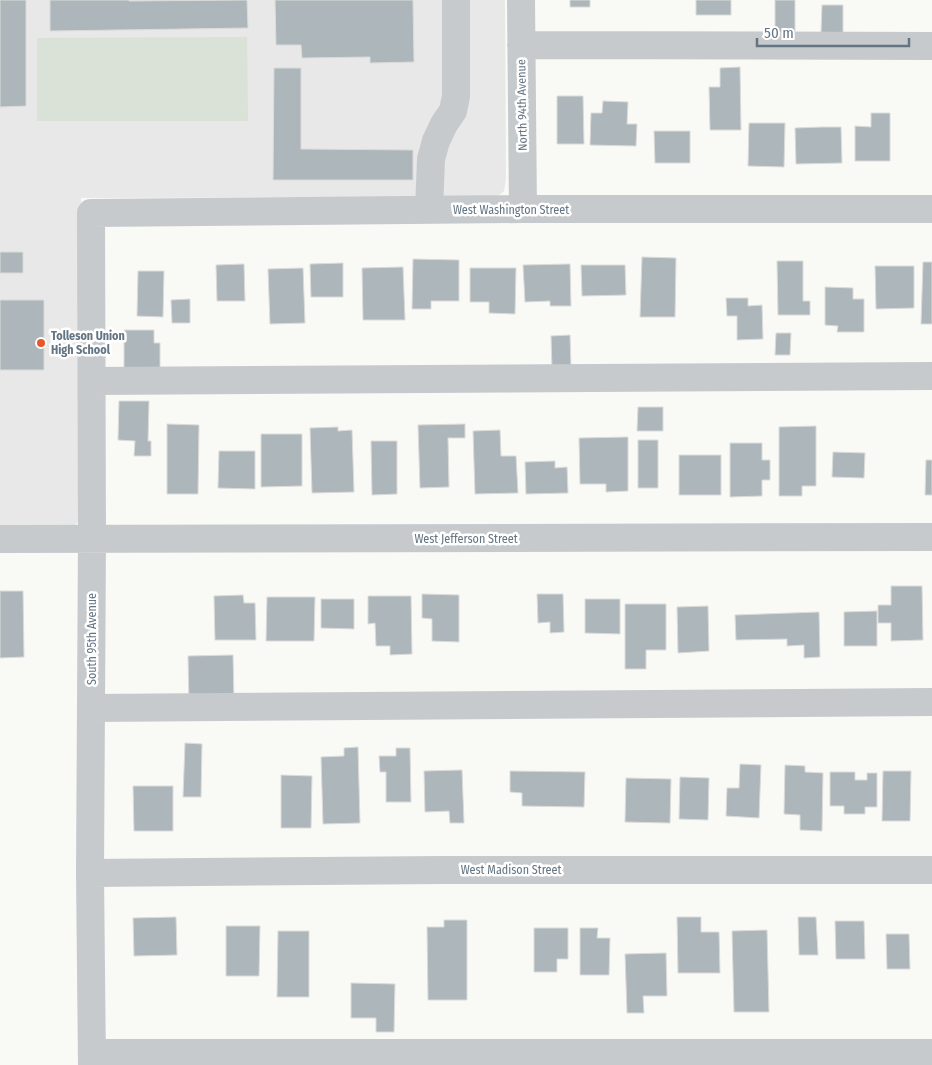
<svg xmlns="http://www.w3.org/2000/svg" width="932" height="1065" font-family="'Fira Sans Condensed',sans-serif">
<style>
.built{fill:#e7e8e7}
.green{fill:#dae1d7}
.building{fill:#adb6bb;stroke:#dbdbd8}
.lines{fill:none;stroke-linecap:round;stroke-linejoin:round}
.minor{stroke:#c6cacd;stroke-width:28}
.poi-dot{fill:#e85827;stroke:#fff;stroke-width:2}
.labels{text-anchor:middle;stroke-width:5;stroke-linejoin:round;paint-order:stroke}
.street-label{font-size:12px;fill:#637482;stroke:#fff}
.poi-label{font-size:12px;font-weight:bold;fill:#637482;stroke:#fff;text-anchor:start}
</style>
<rect width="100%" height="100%" fill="#f9f9f6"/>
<!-- built -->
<path class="built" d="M0,0H505L506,178L504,191L497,197L81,198L82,509L78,522L71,529H0Z"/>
<!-- green -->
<path class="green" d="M247,37L248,121H37V38Z"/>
<!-- building -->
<path class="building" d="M0,0H26V106L0,107Z
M50,0H129V1L247,0L248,28L50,31Z
M275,0H413L414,62L370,63V57L302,58L301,45H276Z
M570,0H590V7H570Z
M696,0H731V15H696Z
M775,0H795V38L775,37Z
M822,5H843V33H821Z
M740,67L741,130H710L709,87H720V68Z
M274,68H301V149L413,150V180H273Z
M557,96H583L584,144H557Z
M603,101L628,102L627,124H637L636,146L590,145L591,113H602Z
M871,113H890V161H855V126L871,127Z
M749,123H785L784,167L748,166Z
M822,127H841L842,163L796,164L795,128Z
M654,131H690V163H655Z
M0,252H23V273H0Z
M642,257L676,258L675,317H640Z
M413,259L459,260V301H431V309H412Z
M777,261H803V301H810V315H778Z
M923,262H932V324H921Z
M343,263V297H311L310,264Z
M244,264L245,301H217L216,265Z
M570,264L571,306H550V301L525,302L523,265Z
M581,265H625L626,295L582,296Z
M875,266H914V308L876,309Z
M403,267L405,320H363L362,268Z
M303,268L305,323L270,324L268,269Z
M470,268H516L515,314L489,313V302H470Z
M138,271H164L163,317L137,316Z
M825,287L853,288V299H864V332H837L838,326L825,325Z
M726,298H748V306L762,305L763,339L737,340V316H727Z
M190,299V323H172L171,300Z
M0,300H44V370H0Z
M124,330H154V343H160V370H124Z
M776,333H791L790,355H775Z
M570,335L571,367L552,368L551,336Z
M119,401H149L148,441H151V456H134L135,441L118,440Z
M638,407H663V431H637Z
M167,424L199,425L198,494H167Z
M465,424V438H448L449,487L420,488L418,425Z
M816,426V486H802V496H779V427Z
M338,427V431L352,430L354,492L312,493L310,428Z
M500,430L501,456H516L518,493L475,494L473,431Z
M261,434H302V486L261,487Z
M628,437V491L606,492V484H580L579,438Z
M638,440H658V488H638Z
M371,441H397V494L372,495Z
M730,443H762V460H770V480H762V496L730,497Z
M219,451H255V489L218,488Z
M833,452L865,453L864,478L832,477Z
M679,455H721V495H679Z
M926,460H932V495H925Z
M555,461V468L567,467L568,493L526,494L525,462Z
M891,586H922L923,640L891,641V623H878V605H891Z
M0,591H23L24,657L0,658Z
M422,594L459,595V642L432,641V619L422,618Z
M537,594H563L564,632L550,633V622L538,623Z
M243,595L244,603H255L256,640H215L214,596Z
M368,596H411L412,654L390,655V646H376L375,623L368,624Z
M267,597H315L314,641H266Z
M321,599H354V629L321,628Z
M585,599H620V634L585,633Z
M625,604H666V650H646V669H625Z
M708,606L709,651L678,653L677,607Z
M877,611V646H844V612Z
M819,612L820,657L804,658V645L787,646V639L736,640L735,615Z
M233,655L234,701L189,702L188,656Z
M185,743L202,744L201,797H183Z
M358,747L360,823L323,824L321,757L344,756V748Z
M396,748H410L411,802H386V772H380L379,756H396Z
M740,764L761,765L759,818L726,816L727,788H739Z
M785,765L805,766V772L823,773L822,831L800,830V815L784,814Z
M462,770L464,823H450L449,811L425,812L424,771Z
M510,771L585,772L584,807L522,806V793L510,792Z
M883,771H911L910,821H882Z
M830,772H855V780H867V773H877V807H865V814H844V806H830Z
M281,775L312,776L311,828H281Z
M680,777L709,778L708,820L679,819Z
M626,778L671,779L670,823L625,822Z
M133,786H173V831H134Z
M176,917L177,955L134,956L133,918Z
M677,917H701V932H719L720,973H678Z
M798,917H816L818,955H799Z
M444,920H467V1000H428L427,927H444Z
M835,921H864L865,959H836Z
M226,926H260L259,976H226Z
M534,928H568V959H557V972H534Z
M580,928H598L597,938H610L609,975H580Z
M767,930L769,1012H734L732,931Z
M278,931H309V997H277Z
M886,934H909L910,969H887Z
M666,953L667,996H643L644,1013H627L625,954Z
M351,983L395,984L394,1032H376V1018H351Z"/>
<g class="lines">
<!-- minor -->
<path class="minor" d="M521,0L523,209
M521,45L932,46
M429,210L431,159L436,141L444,124L453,111L456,96V0
M92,381L932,376
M0,539L932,537
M92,708L932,702
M90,873L442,870H932
M92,1053H932
M92,1065L90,873L92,539L91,213L523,209H932"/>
</g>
<!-- markers -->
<circle class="poi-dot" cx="41" cy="343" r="5"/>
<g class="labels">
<!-- street labels -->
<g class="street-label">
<text transform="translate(522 105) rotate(-91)" y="4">North 94th Avenue</text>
<text x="511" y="214">West Washington Street</text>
<text x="466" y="543">West Jefferson Street</text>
<text transform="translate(92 639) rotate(-90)" y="4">South 95th Avenue</text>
<text x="511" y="874">West Madison Street</text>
</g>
<!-- poi labels -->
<g class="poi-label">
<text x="51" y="340">Tolleson Union<tspan x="51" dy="14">High School</tspan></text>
</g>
</g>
<!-- scale -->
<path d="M757 38v8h152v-8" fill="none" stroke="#637482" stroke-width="2.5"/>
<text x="764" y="38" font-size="15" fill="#637482" stroke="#ffffff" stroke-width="4" paint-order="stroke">50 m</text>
</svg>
